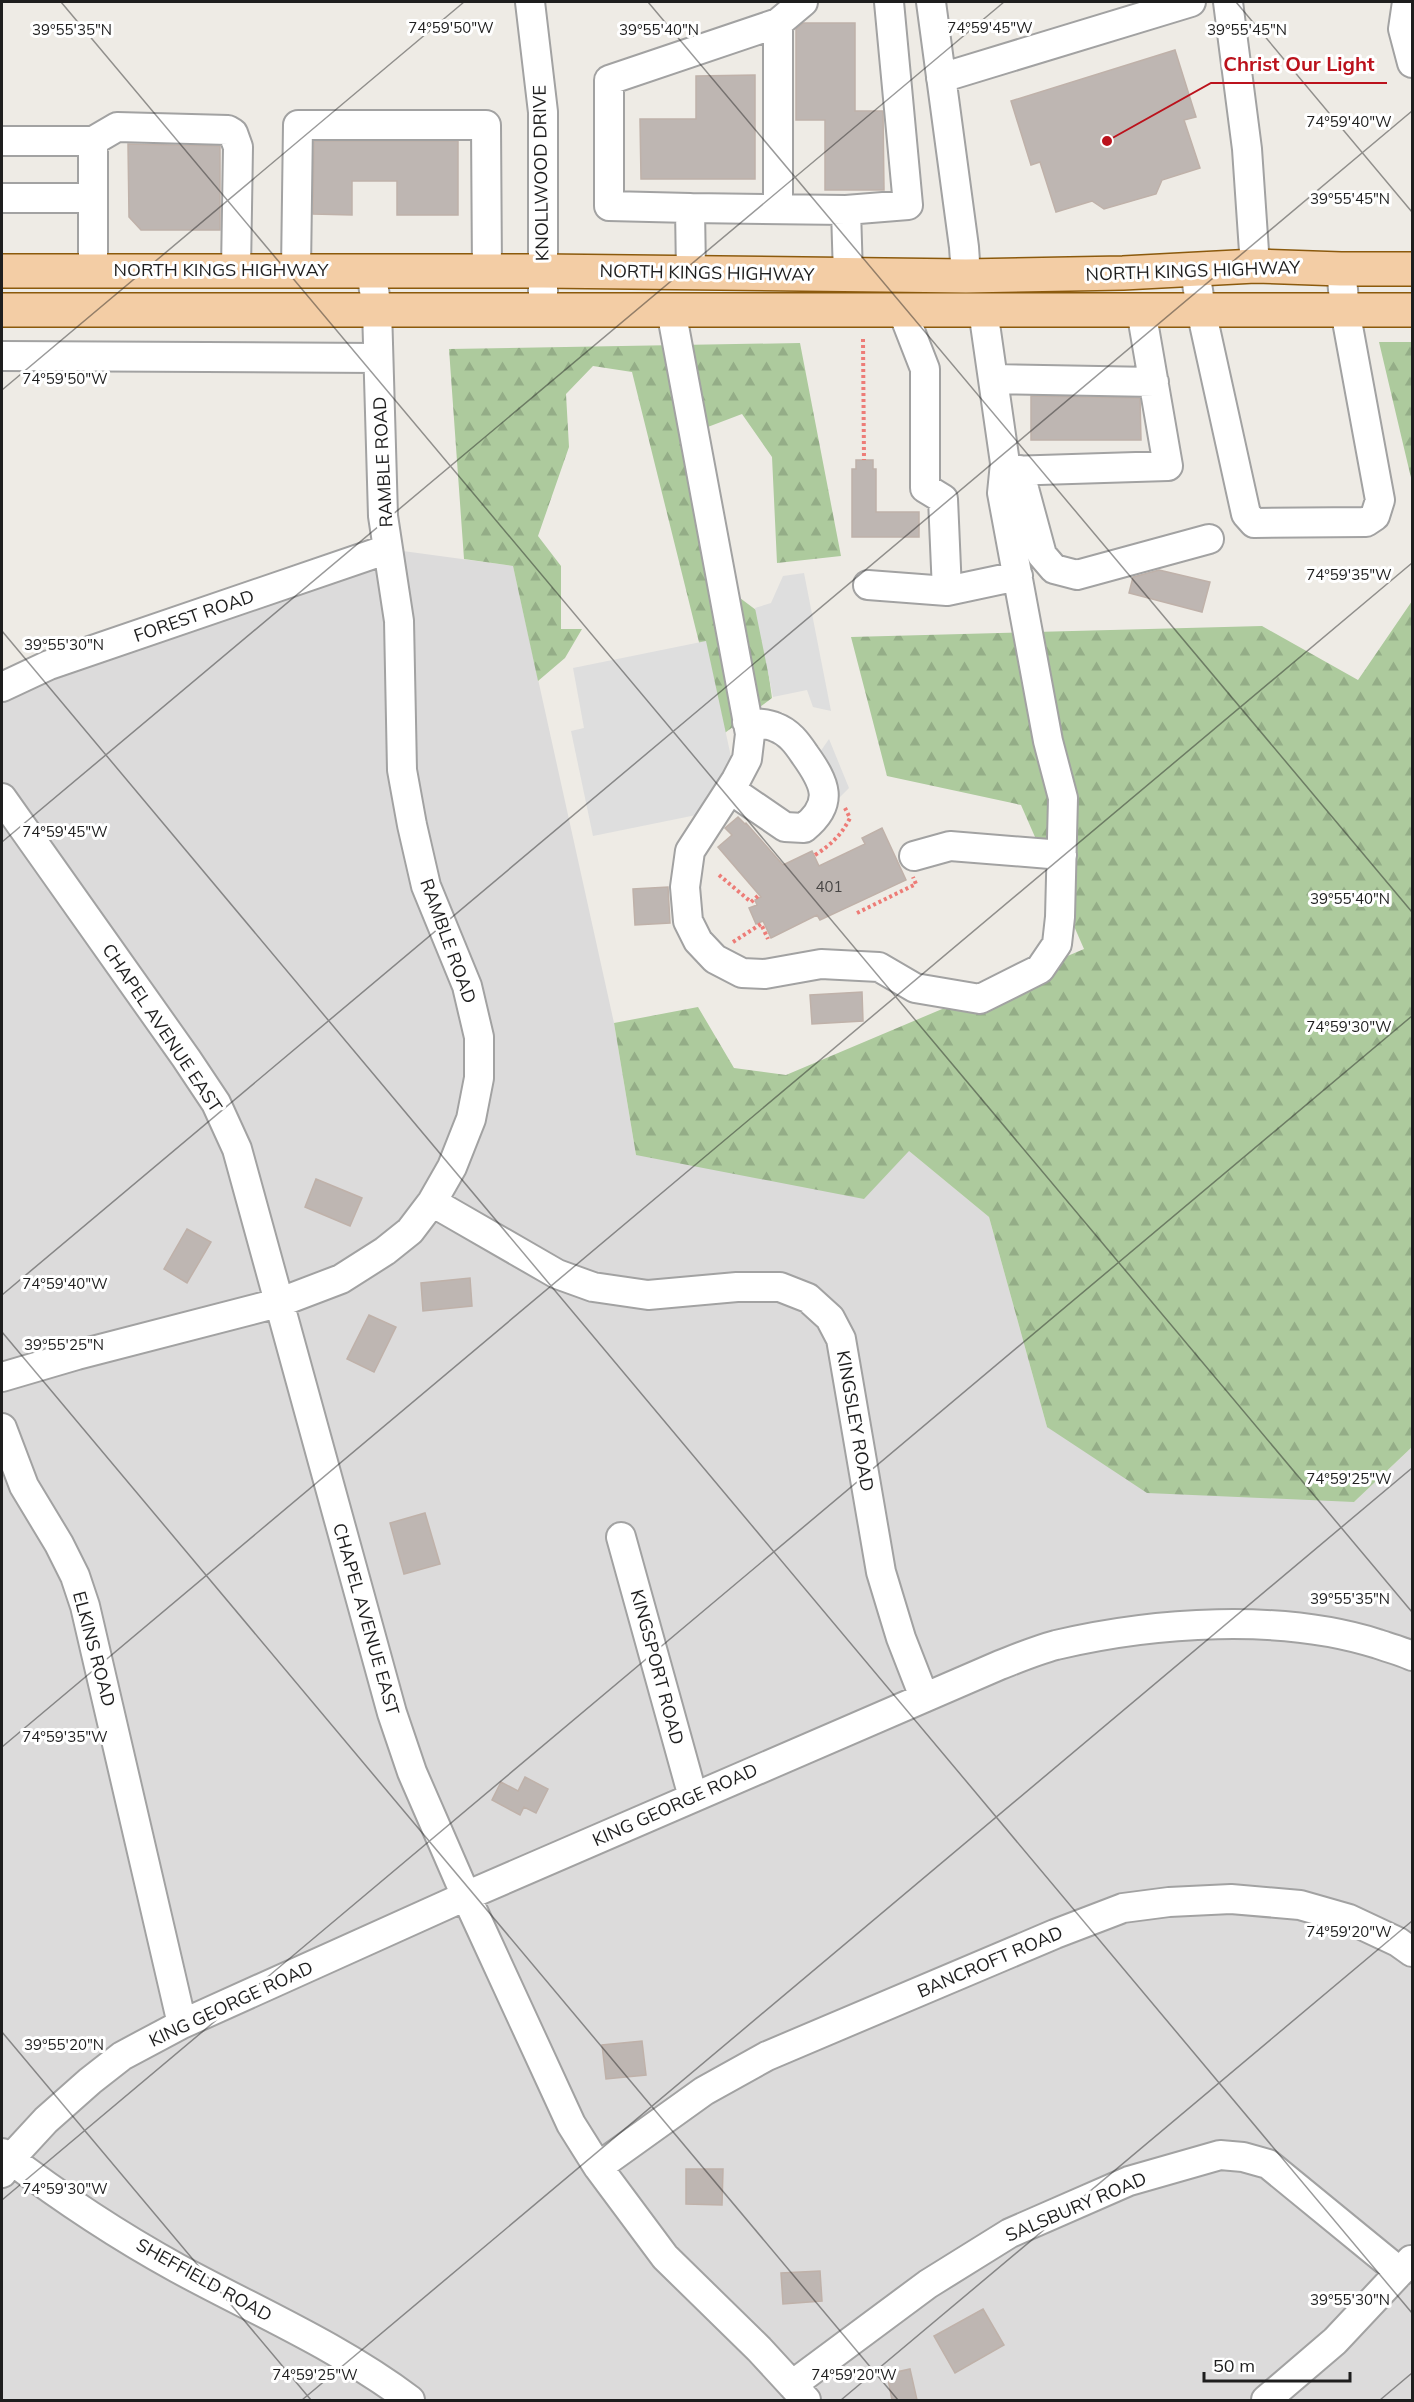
<svg xmlns="http://www.w3.org/2000/svg" width="1414" height="2402" font-family="Mulish,sans-serif">
<style>
.residential{fill:#dcdbdb}
.forest{fill:url(#forest-firs)}
.parking{fill:#dedede}
.building{fill:#beb6b2;stroke:#bfb1a9;stroke-width:1.5}
.lines{fill:none;stroke-linecap:round;stroke-linejoin:round}
.minor-casing{stroke:#a2a2a2;stroke-width:32}
.major-casing{stroke:#8b5a0d;stroke-width:36}
.path{stroke:#ed7c77;stroke-width:4;stroke-dasharray:3 3;stroke-linecap:butt}
.minor{stroke:#fff;stroke-width:28}
.major{stroke:#f3cda5;stroke-width:33}
.ticks{fill:none;stroke:#1e1e1e;stroke-width:1.5;stroke-opacity:0.45}
.labels{text-anchor:middle;stroke-width:6;stroke-linejoin:round;paint-order:stroke}
.number-label{font-size:15px;fill:#464443}
.street-label{font-size:18px;fill:#1e1e1e;stroke:#fff}
.ticks-label{font-size:15px;text-anchor:middle;fill:#1e1e1e;stroke:#fff;stroke-width:6;stroke-linejoin:round;paint-order:stroke}
.leader{fill:none;stroke:#bb121c;stroke-width:2}
.callout-dot{fill:#bb121c;stroke:#fff;stroke-width:2}
.callout-label{font-size:20px;text-anchor:middle;font-weight:bold;fill:#bb121c;stroke:#fff;stroke-width:6;stroke-linejoin:round;paint-order:stroke}
</style>
<defs>
<pattern id="forest-firs" width="22" height="20" patternUnits="userSpaceOnUse" patternTransform="scale(1.5)"><rect width="22" height="20" fill="#adca9d"/><path d="M5 1l3.5 6h-7zM16 11l3.5 6h-7z" fill="#94ad87"/></pattern>
</defs>
<rect width="100%" height="100%" fill="#eeebe5"/>
<!-- residential -->
<path class="residential" d="M388,549L513,566L614,1023L636,1155L909,1151L989,1217L1047,1427L1354,1502L1412,1447V2400H2V687Z"/>
<!-- forest -->
<path class="forest" d="M1379,342H1412V482Z
M800,343L841,556L777,563L772,457L742,414L684,436L712,577L760,613L772,698L722,735L632,372L593,366L566,394L569,447L538,536L561,566V629H582L565,658L538,681L513,566L464,559L449,349Z
M1412,601V1447L1354,1502L1147,1493L1047,1427L989,1217L909,1151L864,1199L636,1155L614,1023L698,1007L734,1068L786,1075L1084,949L1021,805L887,776L851,637L1262,626L1358,680Z"/>
<!-- parking -->
<path class="parking" d="M804,573L831,711L813,707L807,690L773,697L755,608L771,603L783,576Z
M706,641L733,766L711,812L593,836L571,731L584,728L573,668Z
M829,739L849,788L838,799L818,755Z"/>
<!-- building -->
<path class="building" d="M803,23H855V111H883L884,190H825V120H796V29Z
M1175,50L1196,117L1184,120L1200,168L1162,180L1156,194L1104,209L1092,201L1056,212L1040,162L1031,165L1011,101Z
M755,75V179H641L640,119H696V76Z
M314,141H458V215H397V181H352V215L313,214Z
M128,144L220,146V230H141L129,217Z
M1031,396L1140,398L1141,440H1031Z
M856,460H873V469H876V512H919V537H852V469H856Z
M1159,570L1210,582L1202,612L1129,593L1133,577Z
M738,817L745,824L746,823L783,865L812,851L819,866L865,844L862,838L882,828L906,880L820,920L817,915L771,938L763,921L756,924L749,908L757,905L755,900L761,897L718,847L732,835L725,828Z
M668,887L670,923L635,925L633,889Z
M862,992L863,1021L812,1024L810,995Z
M316,1179L362,1198L350,1226L305,1207Z
M187,1229L211,1242L187,1283L164,1269Z
M470,1278L472,1306L423,1311L421,1283Z
M369,1315L396,1327L374,1372L347,1359Z
M425,1513L440,1564L404,1574L390,1523Z
M525,1777L548,1789L536,1813L524,1807L520,1815L492,1800L501,1782L518,1791Z
M642,2041L646,2075L606,2079L602,2045Z
M686,2169H723L722,2205L686,2204Z
M820,2271L822,2301L783,2304L781,2273Z
M983,2309L1004,2345L955,2373L934,2336Z
M910,2369L917,2400H892L887,2374Z"/>
<g class="lines">
<defs>
<path id="minor" d="M530,2L543,112V310
M931,2L964,247L966,276
M1228,2L1247,149L1255,266
M1407,2L1403,29L1412,63
M778,23V209
M941,78L1191,2
M2,141H93V198H2
M93,141L117,127L228,130L233,133L238,147L236,270
M690,208L609,206V80L778,23L803,2
M846,210L908,205L889,2
M93,270V198
M296,270L298,125H486L487,271
M1195,270L1201,310L1246,514L1254,523L1366,522L1375,516L1380,500L1345,310L1341,269
M691,273L690,208L846,210L848,275
M671,310L750,734L747,759L736,780L690,851L685,887L688,921L698,941L715,959L742,973L765,974L821,964L879,967L915,988L980,999L1040,969L1057,944L1060,917L1063,798L1048,741L1002,493L1005,463L983,310
M902,310L925,369V488L943,499L947,591
M2,356L378,358
M993,379L1154,382
M1019,470L1042,555L1054,569L1077,575L1209,539
M1005,471L1168,466L1141,310
M868,585L947,591L1018,576
M2,687L49,665L388,549
M731,790L785,827L804,828C835,803 825,783 805,755C797,743 789,732 775,727C767,723 756,724 747,722
M2,798L186,1058L216,1103L237,1149L392,1713L412,1772L466,1896L571,2124L598,2167L665,2257L759,2349L806,2400
M914,856L950,846L1062,855
M432,1202L557,1274L593,1287L648,1295L737,1287H780L808,1298L830,1318L841,1339L881,1572L901,1638L924,1697
M2,1377L77,1355L278,1303L341,1279L385,1251L410,1231L432,1202L452,1167L471,1119L479,1078V1037L467,986L426,886L412,825L402,770L399,621L383,516L377,309L371,271
M2,1428L24,1486L59,1544L75,1576L85,1606L182,2024
M621,1537L693,1797
M2,2153C57,2195 115,2234 177,2268C256,2311 338,2346 410,2400
M598,2167L704,2091L767,2056L1055,1934L1123,1908L1169,1902L1231,1899L1300,1905L1349,1919L1398,1942L1412,1952
M2,2173L10,2159L46,2120L90,2081L122,2056L182,2024L466,1896L1000,1665C1018,1658 1037,1650 1056,1645C1154,1622 1281,1613 1378,1644C1389,1648 1402,1651 1412,1656
M792,2385L928,2284L1010,2233L1129,2181L1220,2155L1243,2157L1268,2164L1400,2272
M1266,2400L1335,2341L1411,2260"/>
<path id="major" d="M2,271H543L966,276L1123,273L1255,266L1341,269H1412
M2,310H1412"/>
</defs>
<!-- minor casing -->
<use href="#minor" class="minor-casing"/>
<!-- major casing -->
<use href="#major" class="major-casing"/>
<!-- path -->
<path class="path" d="M863,339L864,460
M815,855C831,845 842,834 850,818L845,808
M719,875L751,902L760,894
M857,913L916,884L913,877
M733,942L761,924L768,939"/>
<!-- minor -->
<use href="#minor" class="minor"/>
<!-- major -->
<use href="#major" class="major"/>
</g>
<!-- ticks -->
<path class="ticks" d="M61,2L1412,1612M648,2L1412,912M1236,2L1412,212M2,390L464,2M2,631L1412,2313M2,842L1004,2M2,1295L1412,111M2,1332L898,2400M2,1747L1412,563M2,2032L311,2400M2,2200L1412,1016M302,2400L1412,1468M841,2400L1412,1921M1380,2400L1412,2373"/>
<g class="labels">
<!-- number labels -->
<g class="number-label">
<text x="829" y="892">401</text>
</g>
<!-- street labels -->
<g class="street-label">
<text transform="translate(541 173) rotate(-91)" y="6">KNOLLWOOD DRIVE</text>
<text x="221" y="276">NORTH KINGS HIGHWAY</text>
<text transform="translate(1193 271) rotate(-2)" y="6">NORTH KINGS HIGHWAY</text>
<text transform="translate(707 273) rotate(1)" y="6">NORTH KINGS HIGHWAY</text>
<text transform="translate(383 462) rotate(-93)" y="6">RAMBLE ROAD</text>
<text transform="translate(194 616) rotate(-19)" y="6">FOREST ROAD</text>
<text transform="translate(448 941) rotate(70)" y="6">RAMBLE ROAD</text>
<text transform="translate(162 1028) rotate(56)" y="6">CHAPEL AVENUE EAST</text>
<text transform="translate(855 1421) rotate(80)" y="6">KINGSLEY ROAD</text>
<text transform="translate(366 1619) rotate(74)" y="6">CHAPEL AVENUE EAST</text>
<text transform="translate(94 1649) rotate(75)" y="6">ELKINS ROAD</text>
<text transform="translate(657 1667) rotate(75)" y="6">KINGSPORT ROAD</text>
<text transform="translate(675 1805) rotate(-24)" y="6">KING GEORGE ROAD</text>
<text transform="translate(990 1962) rotate(-23)" y="6">BANCROFT ROAD</text>
<text transform="translate(231 2004) rotate(-25)" y="6">KING GEORGE ROAD</text>
<text transform="translate(1076 2207) rotate(-23)" y="6">SALSBURY ROAD</text>
<text transform="translate(204 2280) rotate(29)" y="6">SHEFFIELD ROAD</text>
</g>
</g>
<g class="ticks-label">
<text x="990" y="33">74°59'45"W</text>
<text x="451" y="33">74°59'50"W</text>
<text x="72" y="35">39°55'35"N</text>
<text x="659" y="35">39°55'40"N</text>
<text x="1247" y="35">39°55'45"N</text>
<text x="1349" y="127">74°59'40"W</text>
<text x="1350" y="204">39°55'45"N</text>
<text x="65" y="384">74°59'50"W</text>
<text x="1349" y="580">74°59'35"W</text>
<text x="64" y="650">39°55'30"N</text>
<text x="65" y="837">74°59'45"W</text>
<text x="1350" y="904">39°55'40"N</text>
<text x="1349" y="1032">74°59'30"W</text>
<text x="65" y="1289">74°59'40"W</text>
<text x="64" y="1350">39°55'25"N</text>
<text x="1349" y="1484">74°59'25"W</text>
<text x="1350" y="1604">39°55'35"N</text>
<text x="65" y="1742">74°59'35"W</text>
<text x="1349" y="1937">74°59'20"W</text>
<text x="64" y="2050">39°55'20"N</text>
<text x="65" y="2194">74°59'30"W</text>
<text x="1350" y="2305">39°55'30"N</text>
<text x="315" y="2380">74°59'25"W</text>
<text x="854" y="2380">74°59'20"W</text>
</g>
<!-- callouts -->
<path class="leader" d="M1107 141L1211 83H1387"/>
<circle class="callout-dot" cx="1107" cy="141" r="6"/>
<g class="callout-label">
<text x="1299" y="71">Christ Our Light</text>
</g>
<!-- border -->
<rect width="1414" height="2402" fill="none" stroke="#1e1e1e" stroke-width="6"/>
<!-- scale -->
<path d="M1204 2372v9h146v-9" fill="none" stroke="#1e1e1e" stroke-width="3"/>
<text x="1213" y="2372" font-size="18" fill="#1e1e1e" stroke="#ffffff" stroke-width="4.5" paint-order="stroke">50 m</text>
</svg>
